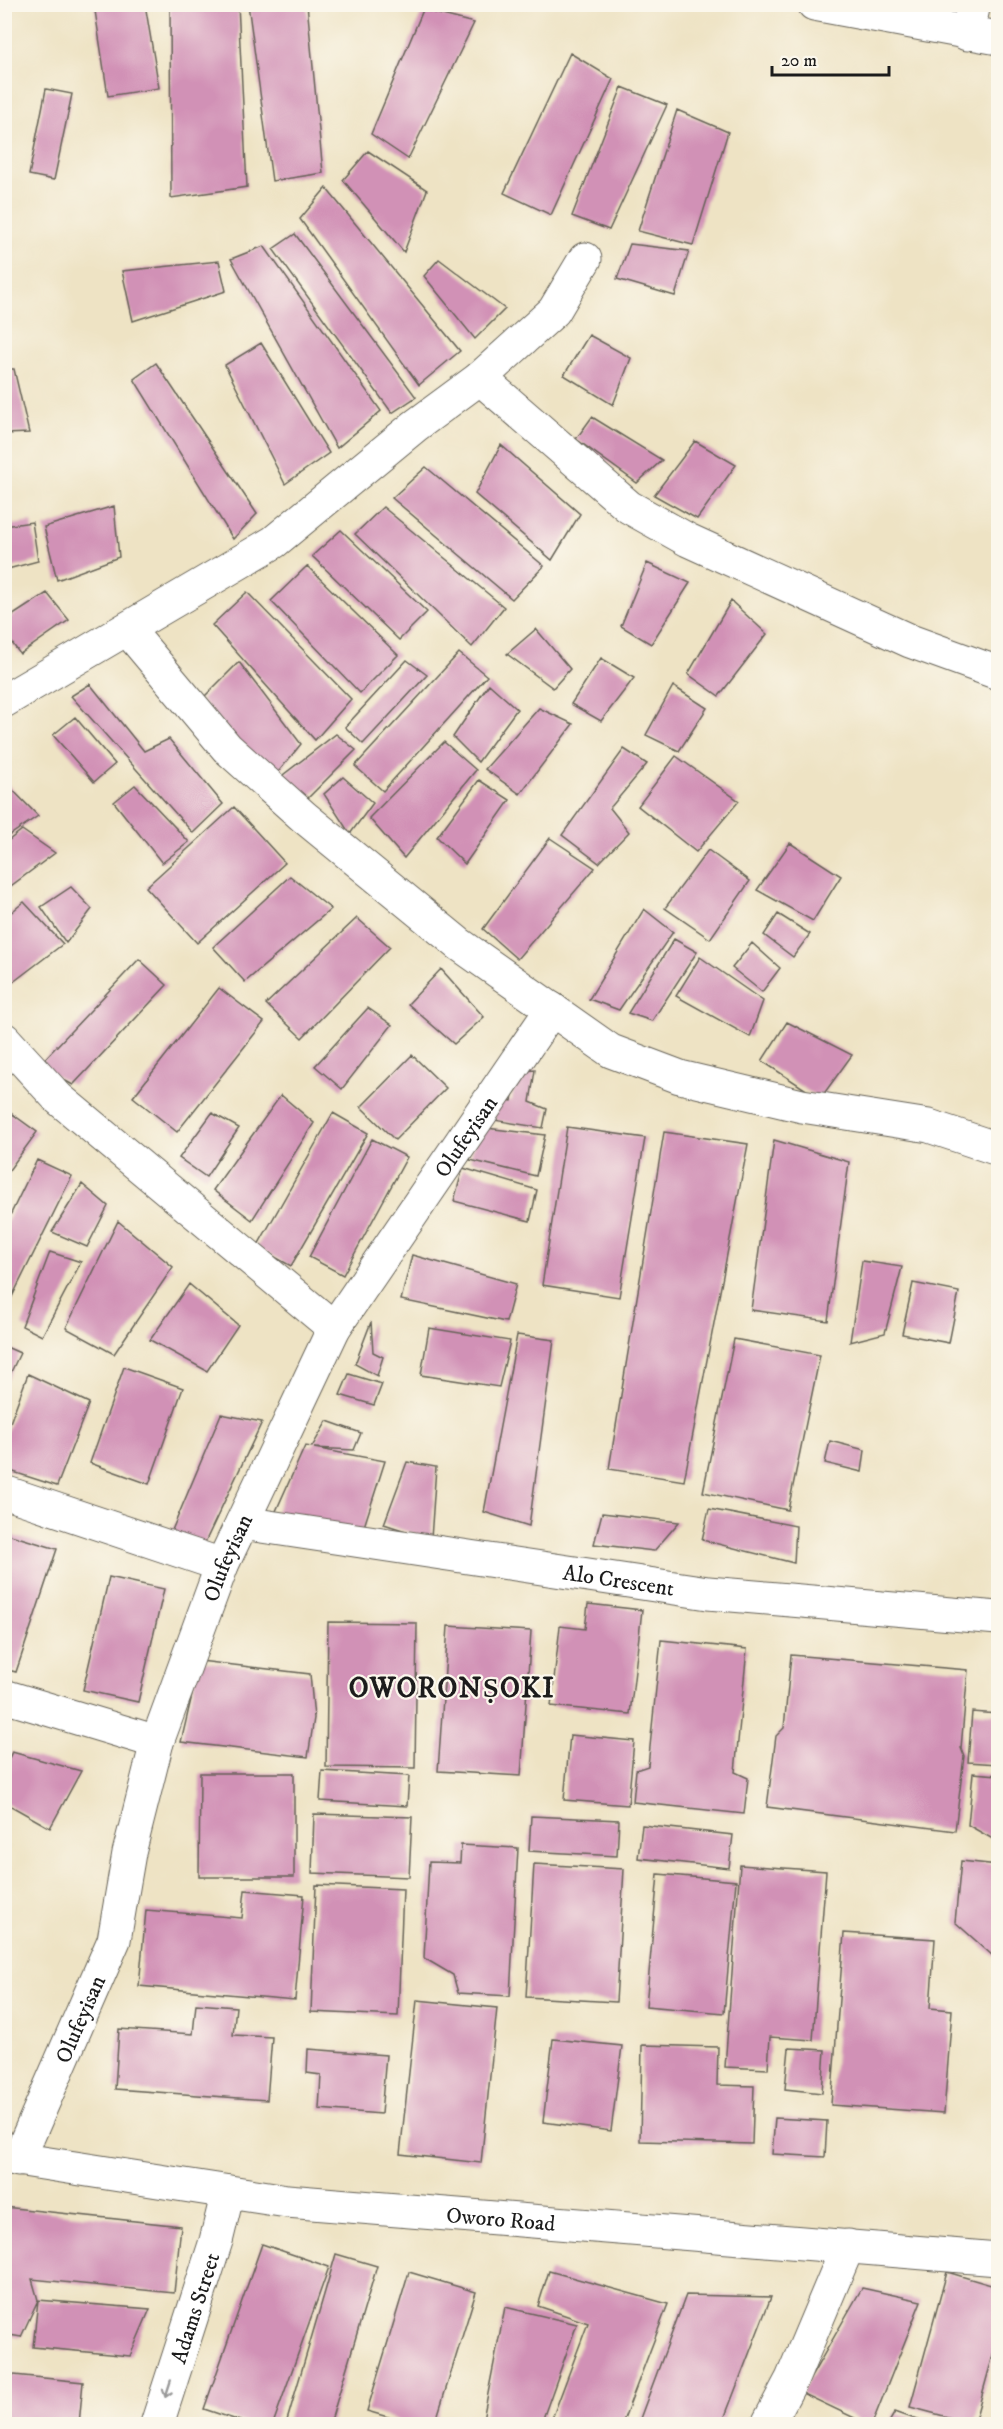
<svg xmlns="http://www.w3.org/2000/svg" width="1003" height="2429" font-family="'IM FELL DW Pica',serif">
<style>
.building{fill:#d191b6}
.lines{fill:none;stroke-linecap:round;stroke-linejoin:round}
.minor-casing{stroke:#666257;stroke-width:35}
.minor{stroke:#fff;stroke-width:33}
.oneway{stroke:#999}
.labels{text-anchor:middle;stroke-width:4.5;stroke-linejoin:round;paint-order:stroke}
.street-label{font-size:22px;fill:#1c1c1c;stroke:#fbf7ec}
.district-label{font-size:28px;font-weight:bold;letter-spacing:1.5px;fill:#1c1c1c;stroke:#fbf7ec}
</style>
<rect width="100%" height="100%" fill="#fbf7ec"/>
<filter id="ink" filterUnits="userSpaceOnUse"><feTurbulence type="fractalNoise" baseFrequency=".0167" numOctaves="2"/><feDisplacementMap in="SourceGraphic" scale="12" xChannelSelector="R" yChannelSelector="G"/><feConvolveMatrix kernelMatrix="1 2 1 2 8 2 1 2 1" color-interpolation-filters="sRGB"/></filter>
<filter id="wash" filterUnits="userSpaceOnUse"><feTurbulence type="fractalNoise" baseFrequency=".008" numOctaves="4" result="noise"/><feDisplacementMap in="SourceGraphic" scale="24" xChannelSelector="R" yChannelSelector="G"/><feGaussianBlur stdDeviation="1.35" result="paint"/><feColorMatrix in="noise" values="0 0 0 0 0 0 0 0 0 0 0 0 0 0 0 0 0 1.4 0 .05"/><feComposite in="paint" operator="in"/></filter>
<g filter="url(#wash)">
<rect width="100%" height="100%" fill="#eee3c4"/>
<g id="blocks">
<!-- building -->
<path class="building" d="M94,4H145L159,88L108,96Z
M170,4H238L247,187L171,198Z
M248,4H307L323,173L272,181Z
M423,10L474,23L408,159L371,134Z
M570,53L613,79L551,215L504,193Z
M622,87L667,105L609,230L572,216Z
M46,89L72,94L54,180L29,175Z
M677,110L728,132L693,245L638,231Z
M368,151L427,190L404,252L343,180Z
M326,188L460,351L419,385L300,219Z
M295,234L416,397L392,413L273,249Z
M630,244L689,251L675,296L617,279Z
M264,246L381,411L337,448L231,259Z
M439,259L505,309L475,339L424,276Z
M219,261L226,291L133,321L122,271Z
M589,335L631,358L613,405L564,375Z
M261,343L329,453L285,484L225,365Z
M156,363L257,514L233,539L134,379Z
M4,369H14L29,433L4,434Z
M592,417L662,460L637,483L576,439Z
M695,441L736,465L697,519L654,495Z
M501,445L580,514L552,560L475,494Z
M426,467L544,566L512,599L392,498Z
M114,506L119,557L57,580L44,527Z
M383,507L504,607L472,647L355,534Z
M32,522L38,561L4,570V526Z
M341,530L427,612L399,640L312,556Z
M647,563L690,583L651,644L621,626Z
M307,566L398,655L360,693L271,601Z
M247,592L351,699L315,740L212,625Z
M47,593L69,620L20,654L4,632V621Z
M731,601L767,634L719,696L688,674Z
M536,629L570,669L553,688L507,654Z
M459,653L487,676L383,791L355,766Z
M601,658L634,678L601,721L571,704Z
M407,660L427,675L363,744L345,727Z
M239,662L301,744L271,781L201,700Z
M90,684L144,751L169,739L223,804L193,833L71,696Z
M489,684L517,709L478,762L453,737Z
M673,686L707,708L679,751L646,735Z
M539,708L573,724L520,794L485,769Z
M75,717L115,764L94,782L53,735Z
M336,734L356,750L306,800L279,778Z
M444,742L476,770L404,858L369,818Z
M624,749L647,764L610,808L629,832L599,863L562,835Z
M676,756L739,801L696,852L638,806Z
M343,777L373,803L350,834L324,794Z
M479,780L510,800L465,864L437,837Z
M4,781L38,816L4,839Z
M135,785L189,842L162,863L114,802Z
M234,807L285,863L197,943L146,887Z
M22,830L55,853L4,891V844Z
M550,838L595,868L517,959L483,929Z
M790,843L841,876L813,921L757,890Z
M708,850L750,881L710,939L665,908Z
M290,876L331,909L245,982L213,947Z
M71,887L92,909L66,943L41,907Z
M24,902L63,944L4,989V918Z
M644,909L673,932L619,1010L589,999Z
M778,914L810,934L793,957L764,935Z
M357,918L390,947L302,1038L266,1004Z
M674,939L697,952L652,1021L628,1013Z
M752,943L780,968L762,992L732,968Z
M700,957L763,1001L750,1037L676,996Z
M139,959L167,985L73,1085L38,1066Z
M441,969L484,1017L454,1044L408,1004Z
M219,988L264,1022L177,1132L133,1097Z
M368,1008L392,1025L342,1089L315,1066Z
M787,1022L852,1055L820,1099L762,1061Z
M412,1055L446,1088L395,1140L361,1107Z
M535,1070L530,1102L547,1109L543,1128L494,1120L497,1099L512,1101L516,1072Z
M281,1095L314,1123L252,1220L213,1190Z
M4,1108L37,1132L4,1177Z
M212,1113L239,1128L206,1177L179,1158Z
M333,1113L368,1133L291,1266L257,1247Z
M478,1127L545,1135L536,1176L470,1160Z
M567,1127L645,1138L619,1297L542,1285Z
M664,1132L748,1144L684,1481L609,1469Z
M372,1139L407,1157L343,1275L309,1257Z
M774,1140L849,1162L828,1321L751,1310Z
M37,1160L72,1176L4,1313V1228Z
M463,1168L537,1190L530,1221L454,1201Z
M82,1184L108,1206L87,1247L52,1232Z
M118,1221L173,1267L114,1354L66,1328Z
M50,1252L81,1262L42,1336L22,1326Z
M412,1255L516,1284L506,1322L401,1300Z
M862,1261L902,1267L885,1333L850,1342Z
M913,1283L959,1292L949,1343L902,1334Z
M189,1284L238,1325L207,1371L150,1340Z
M371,1322L373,1352L383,1357L377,1376L355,1364Z
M429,1328L510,1341L499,1387L421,1375Z
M517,1335L554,1340L529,1526L484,1512Z
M734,1339L820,1355L788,1510L703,1492Z
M4,1346L20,1353L4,1387Z
M124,1367L183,1388L149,1484L90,1463Z
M28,1374L89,1403L57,1486L4,1469V1439Z
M349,1374L382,1384L374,1405L340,1395Z
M221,1414L262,1422L200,1553L170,1535Z
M327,1421L361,1433L354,1450L314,1448L385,1461L361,1536L272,1520L305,1446L312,1447Z
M830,1441L865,1450L862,1472L825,1463Z
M407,1462L436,1467L431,1539L384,1524Z
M709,1509L796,1526L794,1563L702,1540Z
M602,1513L679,1522L654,1551L594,1544Z
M4,1533L57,1549L16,1672L4,1669Z
M109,1577L164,1589L138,1702L83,1690Z
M588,1604L642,1610L630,1714L551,1706L560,1626L585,1629Z
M328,1622L417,1623L415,1768L326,1767Z
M448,1626L531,1631L521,1776L438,1771Z
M661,1640L747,1649L735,1772L748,1778L744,1814L633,1802L636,1770L648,1766Z
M791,1655L968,1670L961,1748L964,1756L955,1831L767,1807L776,1736L784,1728Z
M200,1661L310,1674L314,1718L308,1757L181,1742Z
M972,1712L998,1714V1764L968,1762Z
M570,1735L634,1741L628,1805L564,1800Z
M12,1752L81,1771L50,1828L4,1802V1768Z
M322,1771L409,1776L407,1806L320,1801Z
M200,1773H294V1877H199Z
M973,1773L998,1775V1842L968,1825Z
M314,1814L412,1817L409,1877L312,1873Z
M531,1816L619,1820L617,1856L529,1851Z
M642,1825L733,1835L729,1868L638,1858Z
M461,1845L518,1848L510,1996L458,1993L453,1975L424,1958L429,1862L460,1863Z
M961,1861L998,1865V1956H993L955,1922Z
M534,1864L624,1869L616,2002L526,1997Z
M740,1865L826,1871L813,2040L770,2037L768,2069L725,2067Z
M658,1874L736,1881L724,2013L646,2006Z
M316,1885L403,1889L398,2016L311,2012Z
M245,1890L304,1895L295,2000L139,1986L146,1910L242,1918Z
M844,1933L935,1939L930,2008L952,2010L944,2113L831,2105Z
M417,2000L497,2008L481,2163L400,2154Z
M196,2004L236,2007L233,2035L272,2037L267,2100L115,2089L119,2029L193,2034Z
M553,2039L622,2046L611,2131L543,2122Z
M642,2045L718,2047L717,2085L754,2086L752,2144L640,2141Z
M789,2048L825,2050L822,2093L785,2089Z
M308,2049L386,2055L381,2114L319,2109L321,2075L307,2073Z
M775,2118L827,2121L825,2157L772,2154Z
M4,2207L181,2226L174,2293L32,2279L38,2300L150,2309L130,2356L33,2347L38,2300L21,2337L4,2334Z
M262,2244L329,2267L273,2424H249L204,2409Z
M336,2254L377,2266L330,2424H286Z
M549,2271L668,2304L622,2424H550L588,2323L538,2306Z
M409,2272L476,2292L435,2424H412L367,2411Z
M947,2272L998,2287V2337L974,2424L910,2407Z
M862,2288L921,2301L872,2424H867L802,2393Z
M686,2295L771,2297L722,2424H638Z
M505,2307L577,2324L541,2424H482Z
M4,2374L83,2382L79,2424H4Z
M895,2412L929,2424H888Z"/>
</g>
</g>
<g filter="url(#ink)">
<use href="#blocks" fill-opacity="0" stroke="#666257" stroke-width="1.5"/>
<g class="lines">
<defs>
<g id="minor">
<path d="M814,4L998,38"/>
<path d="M967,34L974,4"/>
<path d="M480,378L629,507L688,540L910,641L998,673"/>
<path d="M128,630L227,748L304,817L459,944L611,1051L680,1077L802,1106L929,1126L998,1149"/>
<path d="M4,701L274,542L415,426L480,378L554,311L585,259"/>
<path d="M4,1039L58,1098L334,1328"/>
<path d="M4,1492L222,1565"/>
<path id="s1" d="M242,1523L708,1593L998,1618"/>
<path d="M4,1696L157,1742"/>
<path id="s2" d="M4,2157L287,2201L998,2259"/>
<path id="s3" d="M18,2160L114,1940L129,1853L157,1742L222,1565L334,1328L552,1009"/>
<path id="s4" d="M157,2424L216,2241L228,2192"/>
<path d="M768,2424L792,2379L848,2246"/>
</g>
</defs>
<!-- minor casing -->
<use href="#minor" class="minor-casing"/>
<!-- minor -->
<use href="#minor" class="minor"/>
</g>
<!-- one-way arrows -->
<defs><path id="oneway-shaft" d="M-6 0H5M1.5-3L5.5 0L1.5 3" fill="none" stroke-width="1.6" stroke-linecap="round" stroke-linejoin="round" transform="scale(1.5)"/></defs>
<use class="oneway" href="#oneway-shaft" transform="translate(168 2389) rotate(108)"/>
</g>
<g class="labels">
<!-- street labels -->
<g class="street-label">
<text dy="8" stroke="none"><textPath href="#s3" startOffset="1126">Olufeyisan</textPath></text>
<text dy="8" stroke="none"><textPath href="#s3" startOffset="640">Olufeyisan</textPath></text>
<text dy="8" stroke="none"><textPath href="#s1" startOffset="381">Alo Crescent</textPath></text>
<text dy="8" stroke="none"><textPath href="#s3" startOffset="154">Olufeyisan</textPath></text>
<text dy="8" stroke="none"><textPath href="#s2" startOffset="501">Oworo Road</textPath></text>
<text dy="8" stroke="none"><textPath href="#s4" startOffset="122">Adams Street</textPath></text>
</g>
<!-- district labels -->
<g class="district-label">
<text x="452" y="1697">OWORONṢOKI</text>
</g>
</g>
<!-- margin -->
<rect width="1003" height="2429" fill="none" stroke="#fbf7ec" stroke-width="24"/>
<!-- scale -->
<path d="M772 66v9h117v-9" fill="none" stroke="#1c1c1c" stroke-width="3"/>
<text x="781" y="66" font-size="18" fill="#1c1c1c" stroke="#fbf7ec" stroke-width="4.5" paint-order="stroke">20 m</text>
</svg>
